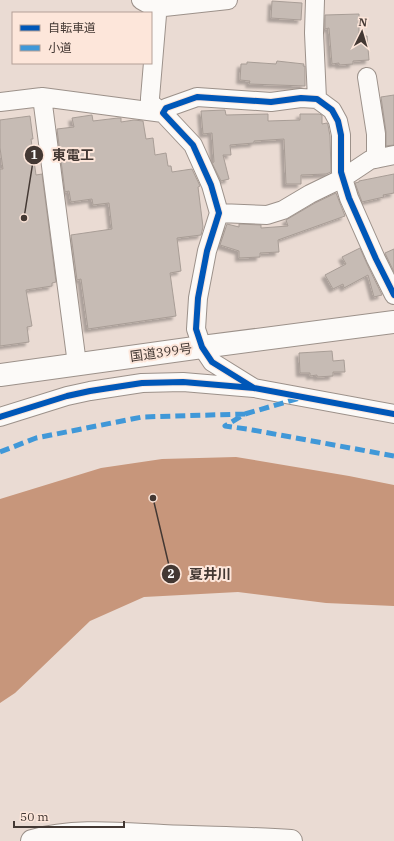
<svg xmlns="http://www.w3.org/2000/svg" width="394" height="841" font-family="'IBM Plex Serif','Noto Sans JP',serif">
<style>
.water{fill:#c7967b}
.building{fill:#c6bbb4;stroke:#a89d96;filter:url(#shadow)}
.lines{fill:none;stroke-linecap:round;stroke-linejoin:round}
.minor-casing{stroke:#9c918a;stroke-width:20}
.major-casing{stroke:#9c918a;stroke-width:24}
.highway-casing{stroke:#9c918a;stroke-width:24}
.minor{stroke:#fcfaf8;stroke-width:18}
.major{stroke:#fcfaf8;stroke-width:22}
.highway{stroke:#fcfaf8;stroke-width:22}
.quiet{stroke:#4098d8;stroke-width:5;stroke-dasharray:10 5;stroke-linecap:butt}
.cycleway-casing{stroke:#fde6da;stroke-width:8}
.cycleway{stroke:#0057b8;stroke-width:6}
.labels{text-anchor:middle;stroke-width:4;stroke-linejoin:round;paint-order:stroke}
.street-label{font-size:13px;fill:#433833;stroke:#fde6da}
.leader{fill:none;stroke:#433833;stroke-width:1.5}
.callout-dot{fill:#433833;stroke:#fde6da;stroke-width:1.5}
.mark-label{font-size:12px;text-anchor:middle;font-weight:bold;fill:#fff}
.callout-label{font-size:14px;text-anchor:middle;font-weight:bold;fill:#433833;stroke:#fde6da;stroke-width:4;stroke-linejoin:round;paint-order:stroke}
</style>
<defs>
<filter id="shadow"><feDropShadow dx="-3.5" dy="3.5" stdDeviation="1" flood-color="#0004"/></filter>
</defs>
<rect width="100%" height="100%" fill="#eadbd3"/>
<!-- water -->
<path class="water" d="M236,457L349,476L394,485V606L326,603L238,592L144,597L90,621L15,693L0,703V499L101,468L162,459Z"/>
<!-- building -->
<path class="building" d="M272,1L302,3L301,20L271,18Z
M359,14V36H367L369,60L353,61V64L339,65V63L332,64L329,28L325,29V15Z
M277,61L304,64L303,66H305V86L249,84L250,81L240,80L241,64H247V62L276,64Z
M394,95V145L386,146V132L381,97Z
M225,110L226,115L268,114V121L300,120V114H319L322,115V124L327,123L328,125L330,136L331,172L326,174L301,175V184H286L284,139L254,141V143L230,145L231,155H223L229,179L221,181L212,163L214,162L212,133L203,134L201,111Z
M92,115L93,121L118,118H121V122L134,120L143,121L146,139L153,138L155,155L166,153L168,166H171L172,172L192,169L200,186L198,187L203,227L201,235L177,238L181,271L170,273L176,316L88,329L81,279L77,280L71,235L112,229L109,203L93,205L92,199L71,202L69,191L65,192L57,129L74,127L72,118Z
M30,116L33,139H31L36,175L42,174L56,282L52,283V286L26,290L32,326L27,327L29,342L0,346V169H3L0,148V120Z
M394,174V193L383,195L384,197L362,202L355,183L359,182V181Z
M336,193L345,216L278,240L279,252L260,253V257L239,258V251L220,245L227,224L239,227V224L261,225V228L288,226L286,220L315,203Z
M360,248L367,264L382,295L374,297L368,275L344,288L343,284L333,289L325,275L346,264L342,257Z
M394,249V272L385,253Z
M332,351L333,361L344,360L345,372H333V376L317,377V375L310,376V373H300L299,353Z"/>
<g class="lines">
<defs>
<path id="minor" d="M141,0L155,8L157,15L150,98V103L163,113
M315,0L314,33L317,99
M155,8L228,0
M367,77L376,134V159
M42,97L77,364
M0,102L42,97L163,113
M219,213L267,215L283,210L310,194L343,178L370,160L394,155
M254,388L212,362L202,347L196,329L198,298L207,251L219,213L211,185L193,145L163,113L166,108L197,97L271,102L301,98L317,99L332,110L338,121L341,135V172L349,198L376,259L394,295
M0,417L67,396L90,391L142,383L183,382L254,388L394,414"/>
<path id="major" d="M32,841C74,829 120,834 163,836C206,838 249,838 291,841"/>
<path id="highway" d="M0,375L202,347L394,322"/>
</defs>
<!-- minor casing -->
<use href="#minor" class="minor-casing"/>
<!-- major casing -->
<use href="#major" class="major-casing"/>
<!-- highway casing -->
<use href="#highway" class="highway-casing"/>
<!-- minor -->
<use href="#minor" class="minor"/>
<!-- major -->
<use href="#major" class="major"/>
<!-- highway -->
<use href="#highway" class="highway"/>
<!-- quiet -->
<path class="quiet" d="M245,414L300,398
M0,452L36,438L142,417L245,414L225,426L247,429L394,456"/>
<defs>
<path id="cycleway" d="M254,388L212,362L202,347L196,329L198,298L207,251L219,213L211,185L193,145L163,113L166,108L197,97L271,102L301,98L317,99L332,110L338,121L341,135V172L349,198L376,259L394,295
M0,417L67,396L90,391L142,383L183,382L254,388L394,414"/>
</defs>
<!-- cycleway casing -->
<use href="#cycleway" class="cycleway-casing"/>
<!-- cycleway -->
<use href="#cycleway" class="cycleway"/>
</g>
<g class="labels">
<!-- street labels -->
<g class="street-label">
<text transform="translate(161 352) rotate(-8)" y="5">国道399号</text>
</g>
</g>
<!-- callouts -->
<path class="leader" d="M24 218L34 155M153 498L171 574"/>
<g class="callout-dot">
<circle cx="24" cy="218" r="4"/>
<circle cx="153" cy="498" r="4"/>
<circle cx="34" cy="155" r="10"/>
<circle cx="171" cy="574" r="10"/>
</g>
<g class="mark-label">
<text x="34" y="159">1</text>
<text x="171" y="578">2</text>
</g>
<g class="callout-label">
<text x="73" y="160">東電工</text>
<text x="210" y="579">夏井川</text>
</g>
<!-- legend -->
<rect x="12" y="12" width="140" height="52" fill="#fde6da" stroke="#b3a097"/>
<rect x="20" y="25" width="20" height="6" fill="#0057b8" stroke="#b3a097"/>
<text x="48" y="32" font-size="12" fill="#433833">自転車道</text>
<rect x="20" y="45" width="20" height="6" fill="#4098d8" stroke="#b3a097"/>
<text x="48" y="52" font-size="12" fill="#433833">小道</text>
<!-- north arrow -->
<g transform="translate(362 32) rotate(5)" stroke="#fde6da" stroke-width="3" paint-order="stroke">
<path d="M0-3L7 15L0 10L-7 15Z" fill="#433833"/>
<text y="-6" font-size="11" font-weight="bold" text-anchor="middle" fill="#433833">N</text>
</g>
<!-- scale -->
<path d="M14 821v6h110v-6" fill="none" stroke="#433833" stroke-width="2"/>
<text x="20" y="821" font-size="12" fill="#433833" stroke="#fde6da" stroke-width="3" paint-order="stroke">50 m</text>
</svg>
